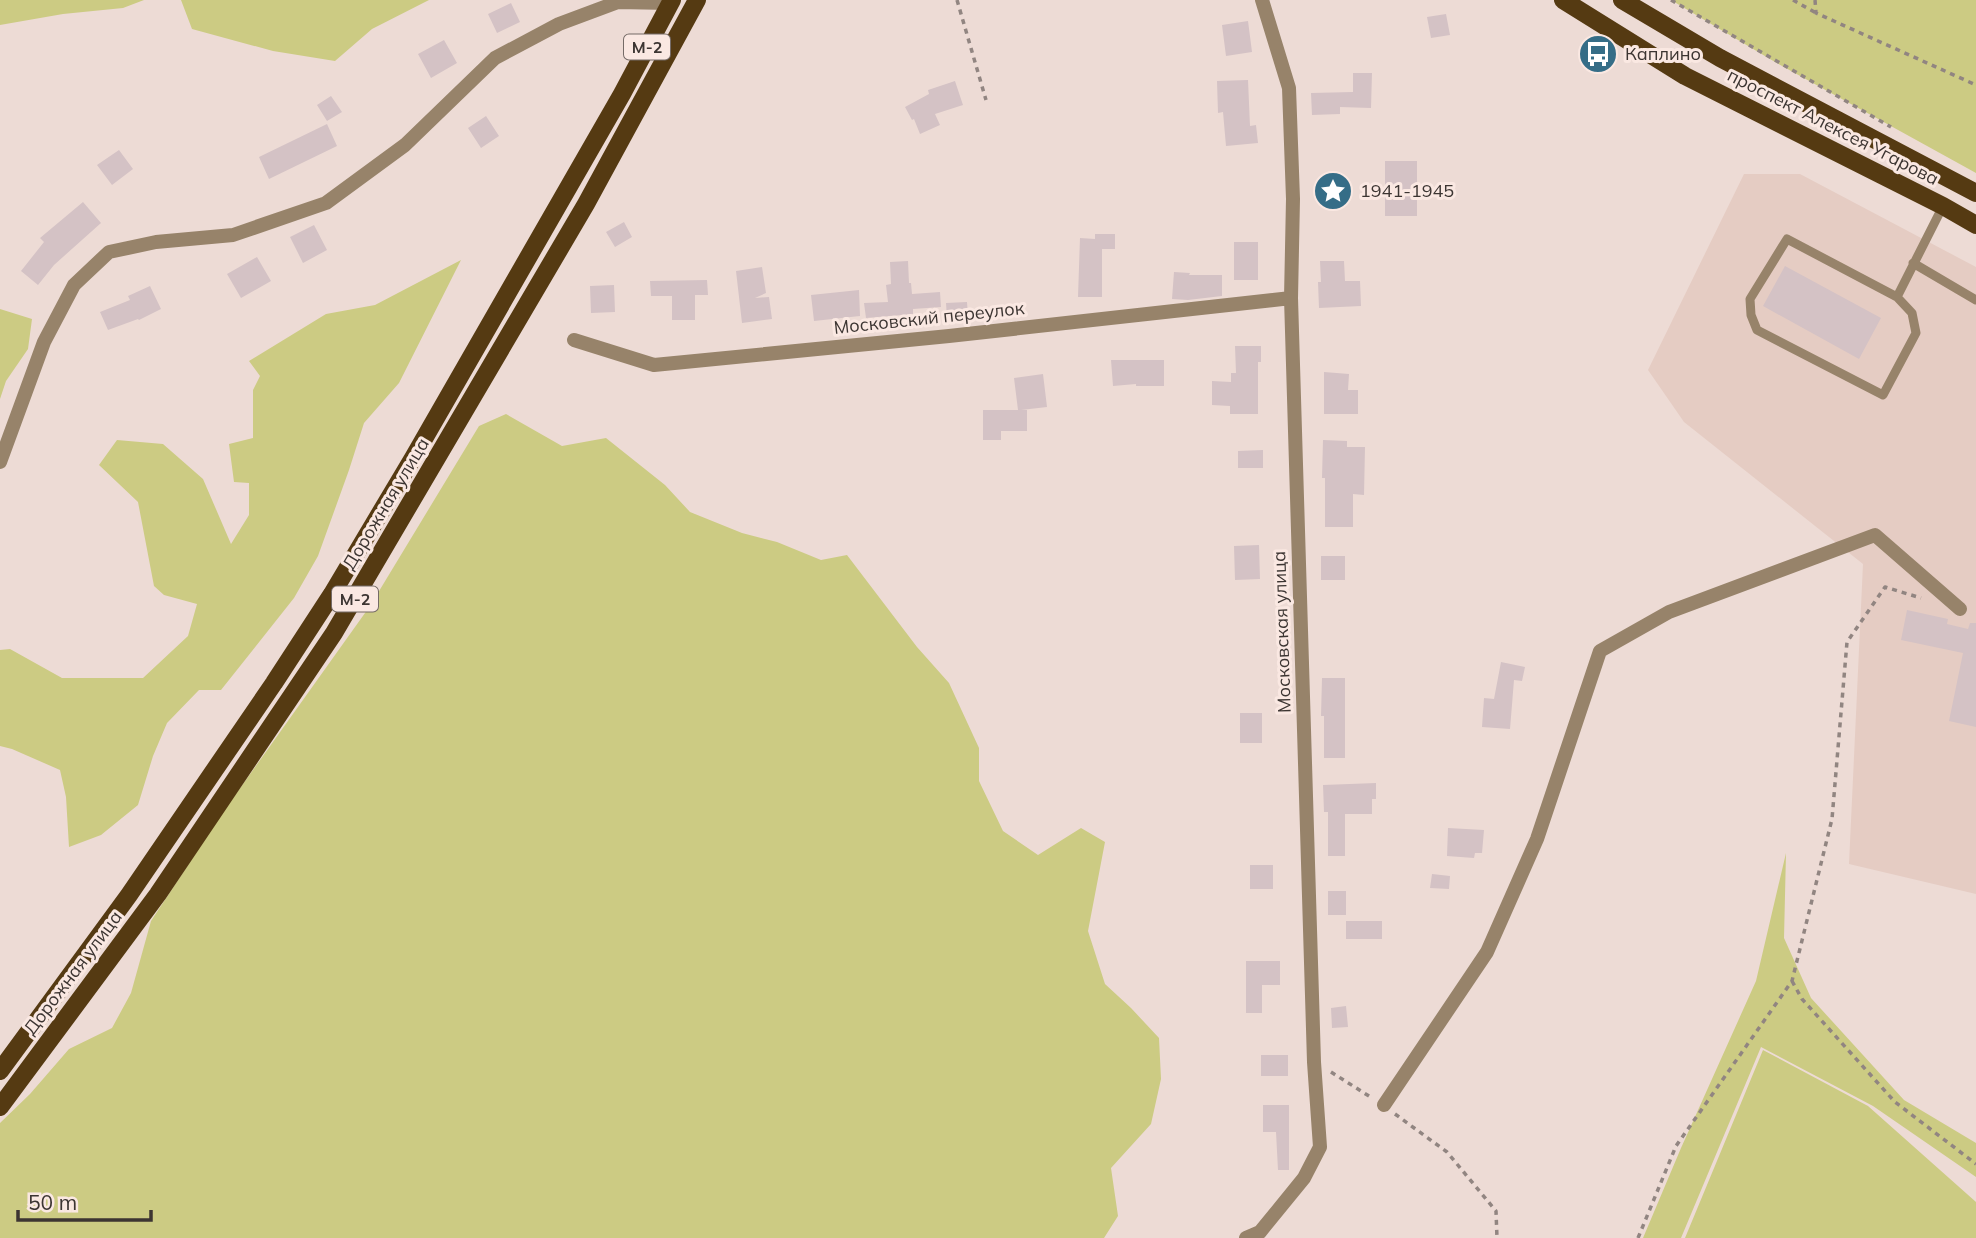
<svg xmlns="http://www.w3.org/2000/svg" width="1976" height="1238" font-family="Mulish,sans-serif">
<style>
.built{fill:#e5ccc3}
.green{fill:#cccb83}
.building{fill:#d4c2c5}
.lines{fill:none;stroke-linecap:round;stroke-linejoin:round}
.path{stroke:#918581;stroke-width:3.5;stroke-dasharray:5 5;stroke-linecap:butt}
.service{stroke:#97836a;stroke-width:9}
.minor{stroke:#97836a;stroke-width:14}
.primary{stroke:#553a12;stroke-width:18}
.labels{text-anchor:middle;stroke-width:6;stroke-linejoin:round;paint-order:stroke}
.shield{fill:#fae8e2;stroke:#756b67;stroke-width:2}
.shield-label{font-size:16px;font-weight:bold;fill:#3c3532}
.poi-label{font-size:18px;fill:#3c3532;stroke:#fae8e2;text-anchor:start}
.street-label{font-size:18px;fill:#3c3532;stroke:#fae8e2}
</style>
<rect width="100%" height="100%" fill="#eddbd5"/>
<!-- built -->
<path class="built" d="M1744,174H1800L1976,267V894L1849,864L1863,564L1684,422L1648,370Z"/>
<!-- green -->
<path class="green" d="M0,0H144L123,8L63,14L0,25Z
M181,0H429L372,29L335,61L273,51L192,29Z
M1671,0H1976V173L1775,62Z
M461,260L399,383L364,423L349,470L318,556L294,598L221,690H199L167,723L153,756L138,805L101,835L69,847L66,797L60,770L12,749L0,746V650L10,649L62,678H143L188,636L197,604L164,595L154,586L138,502L99,465L117,440L163,444L203,479L231,544L249,515V483L234,482L229,444L253,438V390L260,376L249,361L326,314L375,305Z
M0,309L32,319L28,349L6,381L0,399Z
M506,414L562,446L606,438L665,485L690,512L742,533L777,542L821,560L847,555L917,647L949,683L979,748V781L1003,831L1038,855L1081,828L1105,842L1088,931L1105,984L1131,1008L1159,1038L1161,1079L1151,1124L1111,1168L1118,1216L1104,1238H0V1123L30,1094L69,1049L112,1028L131,993L151,921L223,812L370,606L479,426Z
M1786,853L1784,938L1811,998L1904,1100L1976,1143V1177L1873,1106L1761,1047L1681,1238H1643L1681,1148L1756,981Z
M1763,1050L1868,1106L1976,1202V1238H1685Z"/>
<!-- building -->
<path class="building" d="M511,3L520,22L497,33L488,14Z
M1446,14L1450,35L1431,38L1427,17Z
M1248,21L1252,52L1226,56L1222,25Z
M444,40L457,63L431,78L418,54Z
M1353,73H1372L1371,108L1340,107V114L1312,115L1311,93L1353,92Z
M1248,80L1250,126L1256,125L1258,143L1226,146L1223,112L1218,113L1217,81Z
M955,81L963,105L935,114L940,125L920,134L914,119L912,120L905,107L929,94L928,90Z
M331,96L342,112L327,121L317,105Z
M486,116L499,136L481,148L468,128Z
M327,124L337,146L269,179L259,157Z
M119,150L133,169L112,185L97,165Z
M1385,161H1417V216H1385Z
M83,202L101,223L54,265L38,285L21,271L44,242L40,238Z
M624,222L632,237L615,247L606,232Z
M314,225L327,250L303,263L290,237Z
M1095,234H1115V249H1102V297H1078L1080,238L1095,239Z
M1234,242H1258V280H1234Z
M257,257L271,281L241,298L227,274Z
M908,261L909,283H911L912,294L940,292L941,307L913,309V314L866,318L864,303L888,302L886,285L891,284L890,262Z
M1320,261H1344L1345,281H1360L1361,306L1319,308L1318,282H1321Z
M1785,266L1881,318L1859,359L1763,306Z
M762,267L766,293L755,298L769,297L772,319L742,323L736,271Z
M1174,272L1190,273L1189,275H1222V296L1188,300L1172,299Z
M707,280L708,295H695V320H672V296H651L650,281Z
M614,285L615,312L591,313L590,286Z
M150,286L161,309L139,320L138,319L108,330L100,312L130,300L128,296Z
M859,290L860,316L814,321L811,295Z
M967,302L968,317L947,318L946,303Z
M1235,346H1261V362H1258V414H1230V406L1212,405V381L1231,382V373H1236Z
M1111,360H1164V386H1136V384L1113,386Z
M1324,372L1349,374L1348,390H1358V414H1324Z
M1043,374L1047,407L1021,410H1027V431H1001V440H983V410H1018L1014,378Z
M1323,440L1347,441V447H1365L1364,495L1353,494V527H1325V478H1322Z
M1263,450V468H1238V451Z
M1259,545L1260,579L1235,580L1234,546Z
M1321,556H1345V580H1321Z
M1907,610L1948,619L1947,624L1968,629L1970,623H1976V727L1949,721L1963,653L1901,640Z
M1501,662L1525,667L1522,681L1514,680L1510,729L1482,727L1484,698L1494,699Z
M1322,678H1345V758H1324V716H1321Z
M1240,713H1262V743H1240Z
M1376,783V799H1372V814H1345V856H1328V812H1324L1323,785Z
M1448,828L1484,830L1482,853H1475L1474,858L1447,856Z
M1250,865H1273V889H1250Z
M1432,874L1450,876L1449,889L1430,888Z
M1328,891H1346V915H1328Z
M1346,921H1382V939H1346Z
M1246,961H1280V985H1262V1013H1246Z
M1346,1006L1348,1027L1332,1028L1331,1008Z
M1261,1055H1288V1076H1261Z
M1263,1105H1289V1170H1278L1276,1132H1263Z"/>
<g class="lines">
<!-- path -->
<path class="path" d="M957,0L986,100
M1671,0L1891,127
M1793,0L1816,13
M1815,0L1816,13L1976,85
M1792,981L1802,999L1895,1102L1976,1164
M1331,1072L1372,1098
M1395,1114L1447,1152L1496,1211L1497,1238
M1638,1238L1676,1146L1792,981L1832,819L1847,642L1885,587L1921,598"/>
<!-- service -->
<path class="service" d="M1787,239L1897,297L1912,313L1916,333L1883,395L1757,330L1751,315L1750,299Z
M1913,263L1976,300
M1897,297L1943,206"/>
<!-- minor -->
<path class="minor" d="M574,340L654,365L949,336L1291,298
M0,462L44,342L74,285L109,252L156,242L233,235L326,203L405,145L495,58L559,24L618,2L670,3
M1384,1105L1487,952L1537,839L1600,651L1669,612L1875,535L1960,609
M1246,1238L1260,1232L1304,1178L1320,1147L1314,1062L1291,298L1293,199L1289,88L1262,0"/>
<!-- primary -->
<path class="primary" d="M1563,0L1685,76L1943,206L1976,225
M1622,0L1720,58L1976,193
M0,1071L129,895L274,683L332,594L413,458L622,94L672,0
M0,1107L158,894L334,633L586,204L697,0"/>
</g>
<!-- icons -->
<defs>
<symbol id="bus-disc" viewBox="-11 -11 22 22"><circle r="9.5" fill="#356d87" stroke="#fae8e2"/><path d="M-5-6H5V4H4V6H2V4H-2V6H-4V4H-5ZM-3.5-4V0h7V-4ZM-3.5 1.2v1.5H-2V1.2ZM2 1.2v1.5H3.5V1.2Z" fill="#fff"/></symbol>
<symbol id="sight-disc" viewBox="-11 -11 22 22"><circle r="9.5" fill="#356d87" stroke="#fae8e2"/><path d="M0-6L1.8-2.2L6-1.7L2.9 1.2L3.7 5.4L0 3.3L-3.7 5.4L-2.9 1.2L-6-1.7L-1.8-2.2Z" fill="#fff"/></symbol>
</defs>
<g fill-rule="evenodd">
<use href="#bus-disc" x="1576" y="32" width="44" height="44"/>
<use href="#sight-disc" x="1311" y="169" width="44" height="44"/>
</g>
<g class="labels">
<!-- shield labels -->
<g class="shield">
<rect x="624" y="34.5" width="46" height="25" rx="5"/>
<rect x="332" y="586.5" width="46" height="25" rx="5"/>
</g>
<g class="shield-label">
<text x="647" y="53">М-2</text>
<text x="355" y="605">М-2</text>
</g>
<!-- poi labels -->
<g class="poi-label">
<text x="1625" y="60">Каплино</text>
<text x="1360" y="197">1941-1945</text>
</g>
<!-- street labels -->
<g class="street-label">
<text transform="translate(1833 127) rotate(27)" y="6">проспект Алексея Угарова</text>
<text transform="translate(929 318) rotate(-6)" y="6">Московский переулок</text>
<text transform="translate(386 504) rotate(-59)" y="6">Дорожная улица</text>
<text transform="translate(1282 632) rotate(-92)" y="6">Московская улица</text>
<text transform="translate(73 973) rotate(-53)" y="6">Дорожная улица</text>
</g>
</g>
<!-- scale -->
<path d="M18 1210v10h133v-10" fill="none" stroke="#3c3532" stroke-width="3.5"/>
<text x="28" y="1210" font-size="21" fill="#3c3532" stroke="#fae8e2" stroke-width="5" paint-order="stroke">50 m</text>
</svg>
